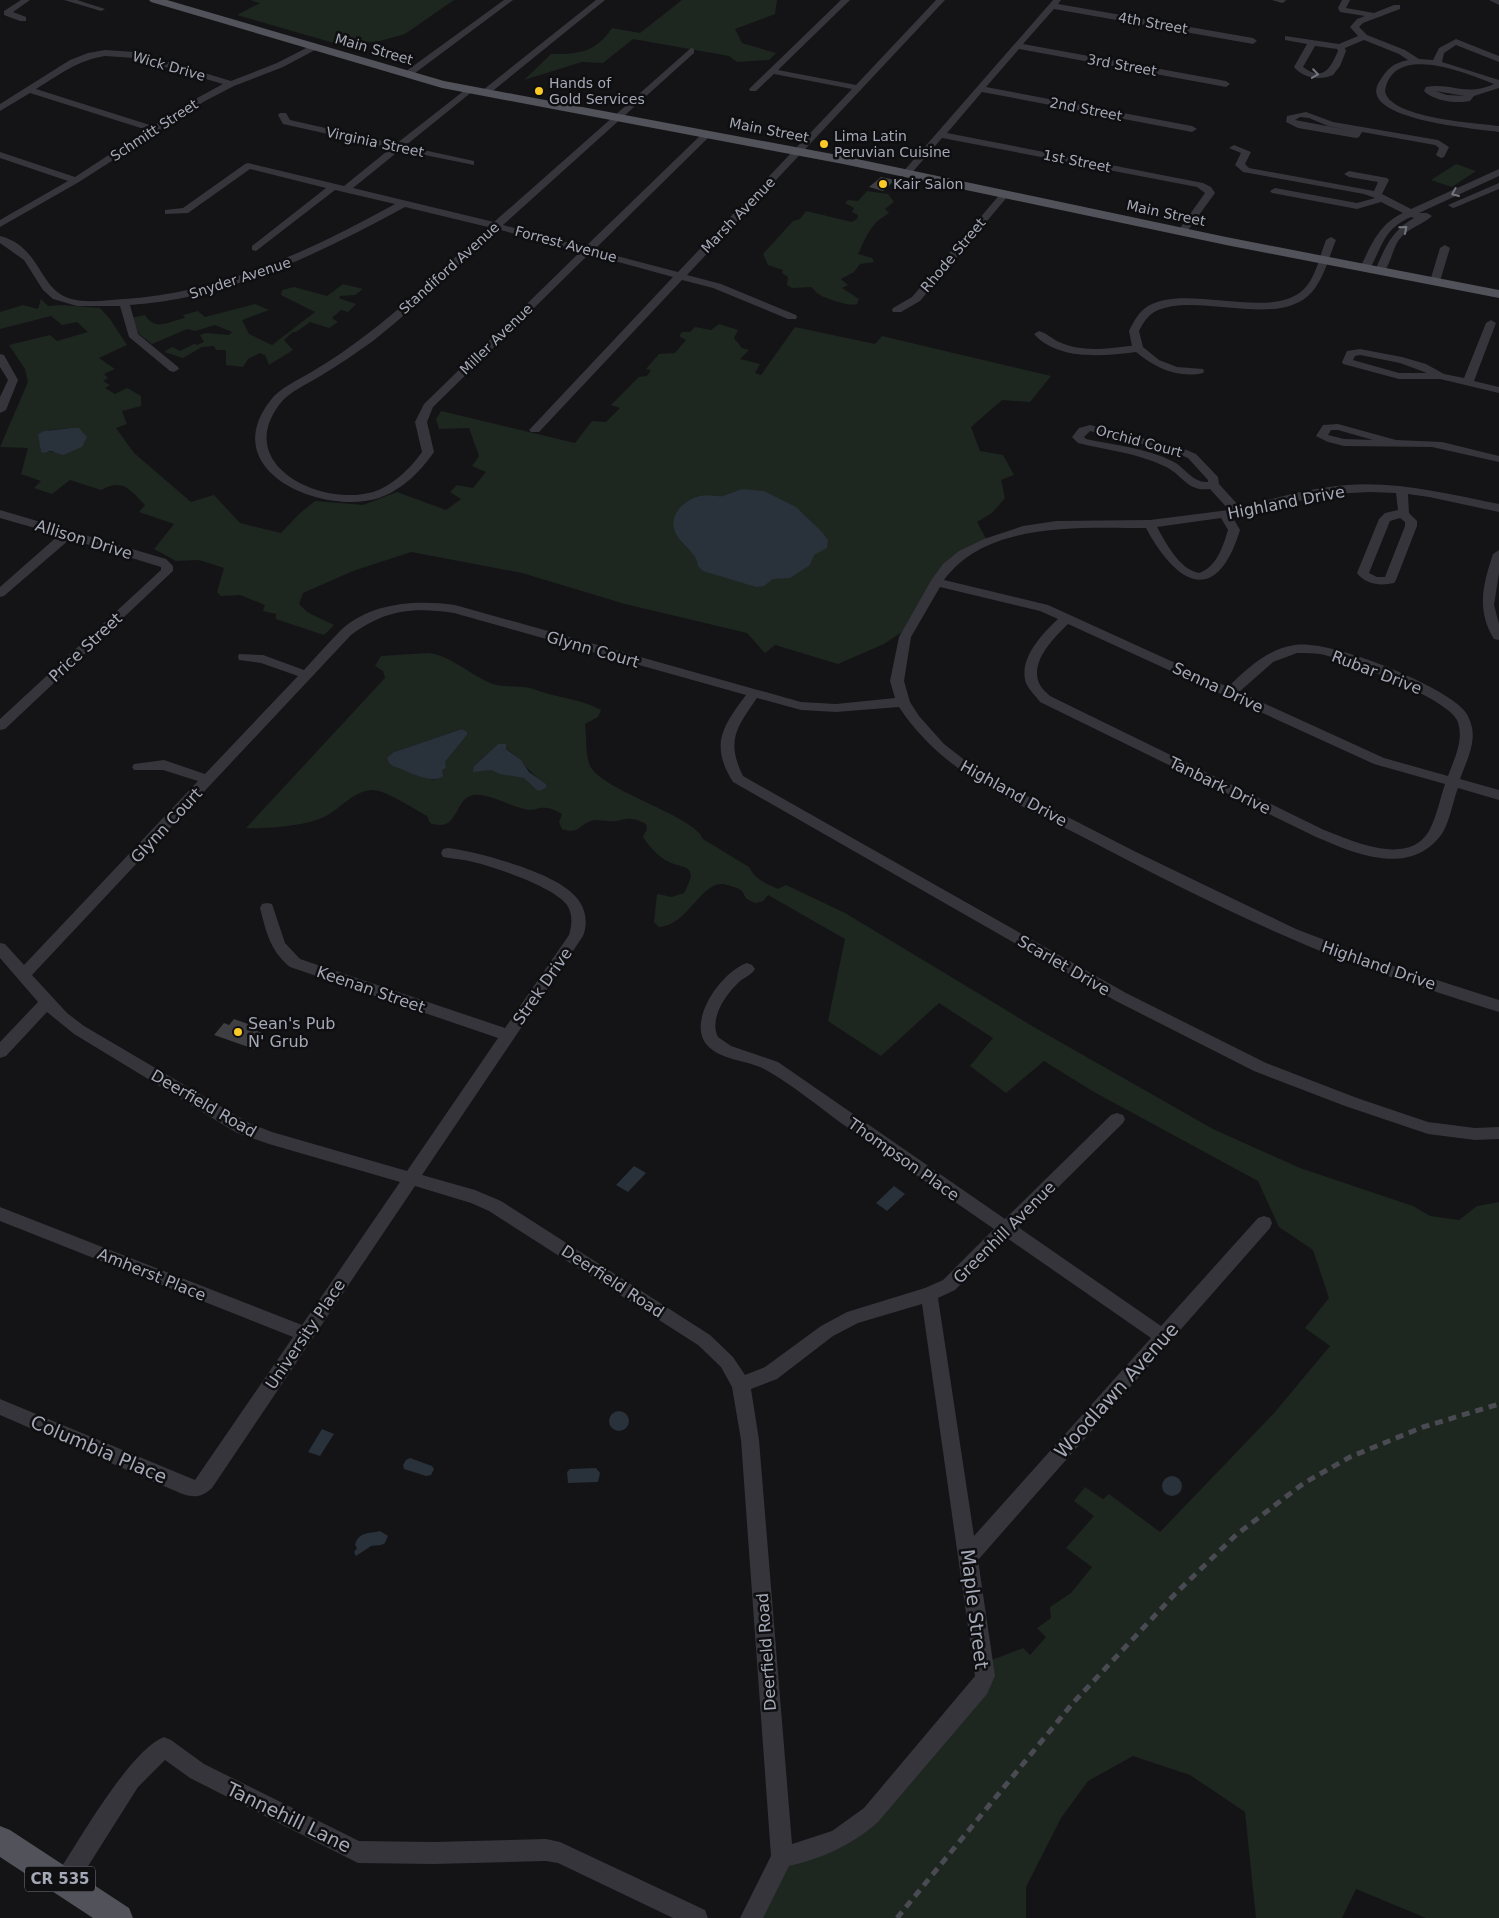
<svg xmlns="http://www.w3.org/2000/svg" width="1499" height="1918" font-family="'DejaVu Sans',sans-serif">
<style>
.green{fill:#1e2620;fill-rule:evenodd}
.water{fill:#29313a}
.building{fill:#3e3e43}
.lines{fill:none;stroke-linecap:round;stroke-linejoin:round}
.minor{fill:#35353b;fill-rule:evenodd}
.major{fill:#51525a;fill-rule:evenodd}
.rail{stroke:#4a4b52;stroke-width:5;stroke-dasharray:8 6;stroke-linecap:butt}
.oneway{stroke:#73757f}
.poi-dot{fill:#fcc926;stroke:#0f0f11;stroke-width:2}
.labels{text-anchor:middle;stroke-width:5;stroke-linejoin:round;paint-order:stroke}
.far-street-label{font-size:14px;fill:#a5a9b7;stroke:#0f0f11}
.far-poi-label{font-size:14px;fill:#a5a9b7;stroke:#0f0f11;text-anchor:start}
.shield{fill:#0f0f11;stroke:#787b85;stroke-width:1}
.shield-label{font-size:15px;font-weight:bold;fill:#a5a9b7}
.street-label{font-size:16px;fill:#a5a9b7;stroke:#0f0f11}
.poi-label{font-size:16px;fill:#a5a9b7;stroke:#0f0f11;text-anchor:start}
.near-street-label{font-size:19px;fill:#a5a9b7;stroke:#0f0f11}
</style>
<rect width="100%" height="100%" fill="#141416"/>
<!-- green -->
<path class="green" d="M250,0H454L405,34L380,41L341,45L237,15L260,3Z
M682,0H777L775,14L735,29L742,43L776,53L769,60L737,62L729,56L633,39L603,63L582,62L524,80L551,54C579,54 595,53 612,28L640,33Z
M1456,164L1476,171L1452,187L1431,180Z
M867,191L888,194L894,202L885,209L889,213C884,217 877,220 874,225C867,233 863,244 858,254L872,258L874,262L860,264L854,272L841,279L848,285L842,288L859,299L857,304C850,307 823,298 817,293C815,291 814,289 811,287L792,288L787,285L788,277L782,273L783,270L768,265L763,254L793,221L800,219L806,211L852,222L857,219L858,215L852,212L854,208L845,203L848,200L858,201Z
M343,284L363,289L355,295L340,296L339,298L356,304L348,312L341,310L332,318L338,322L329,328L310,322L296,332H293L284,340L293,350L269,365L265,355L260,353L248,359L243,367L226,365V350H216L214,346L202,347L183,358L164,352L172,347L180,351L194,344L197,345L204,342L200,335L206,333L229,335L232,332L215,325L195,331L187,329L152,344L139,334L131,318L145,315C156,332 170,321 185,318L183,315L198,311L205,317L255,304L269,310L242,320L249,334L272,345L315,312L281,295L282,290L294,287L327,296Z
M41,299L48,306L62,305L100,308L110,319L127,345L99,358L115,369L104,374L108,378L103,381L110,385L105,388L115,394L127,388L141,396V406L122,411L127,424L116,428L134,453L191,502L214,495L240,523L281,533L299,514L315,501L363,505L397,492L446,510L461,499L450,492L457,485L473,488L486,472L472,466L479,456L469,428L439,429L436,419L441,411L575,443L592,421L606,422L620,408L611,405L639,377L647,376L651,370L646,369L659,354L675,353L686,340L679,336L682,332H690L695,327L711,330L719,324L738,330L734,338L742,348L749,350L740,359L760,364L755,373L761,375L795,327L875,344L882,336L1051,376L1030,402L1002,400L971,427L980,451L1003,455L1014,475L1001,480L1005,498L992,513L977,522L988,542L947,567L911,626L884,644L838,664L775,645L765,653L747,633L625,604L522,573L411,552L353,571L303,593L299,604L307,612L334,625L324,635L276,619V614L263,611L265,605L240,595L221,596L217,592L224,568L199,560L176,561L154,549L174,524L139,512L145,505C130,490 123,478 101,490L70,480L52,494L34,488L41,481L21,474L28,448L0,447L28,382L25,369L9,345L50,335L57,341L88,332L77,322L62,325L51,316L0,329V312L23,305L38,309ZM72,428L77,449L66,452H41L40,441L49,430Z
M428,653C453,656 469,675 493,684C504,687 512,686 523,687C535,688 545,694 557,696C573,700 586,702 601,710L598,717L585,724C587,736 585,751 589,763C595,789 695,815 703,839L749,867C755,879 766,884 778,889L786,885L845,913L1039,1030L1213,1129L1300,1168L1413,1206L1430,1216L1459,1220L1477,1206L1499,1202V1918H1426L1356,1889L1342,1918H1256L1245,1812L1190,1775L1133,1756L1088,1781L1061,1818L1026,1887V1918H751L782,1857L839,1840L980,1687L984,1663L1023,1648L1030,1655L1046,1637L1037,1628L1051,1618L1050,1607L1071,1593L1092,1567L1066,1548L1094,1516L1074,1501L1085,1487L1103,1499L1109,1494L1160,1532L1275,1412L1330,1346L1305,1328L1329,1298L1313,1250L1279,1227L1258,1181L1094,1092L1044,1061L1006,1093L970,1066L993,1038L939,1003L881,1056L828,1021L845,939L768,895L763,901L756,903C753,902 748,900 746,898C744,896 744,893 742,891C739,888 731,886 727,885C702,877 689,926 659,927L654,922L657,894L672,897L684,893C701,862 682,870 665,860C656,854 648,845 643,837L647,829L646,824C625,813 624,823 607,821C601,821 597,819 591,821C578,825 580,835 562,829L559,822L562,814C555,810 549,807 540,808C536,809 533,810 529,810C512,808 485,790 470,796C454,802 458,833 430,823L427,816C414,809 386,790 372,790C352,791 339,811 322,818C303,826 266,829 246,828L385,678L383,671L375,666L381,656ZM462,729L467,735L445,762L437,779L433,780L390,764L394,752ZM498,744C517,752 528,773 546,784L534,786L525,778L474,766Z"/>
<!-- water -->
<path class="water" d="M72,428H79L87,437L82,447L63,455L51,451L43,453L41,452L38,434L44,431Z
M742,489L764,491L796,507L822,532L828,540L827,548L814,555L810,565L790,578L773,579L764,586L756,587L703,571L698,566C697,555 688,549 681,541C664,522 678,502 700,496C708,494 716,497 723,496C729,494 736,491 742,489Z
M462,729L467,732V735L445,762L446,768L442,770L443,776C432,786 406,770 393,766L390,764L387,758L394,752Z
M498,744H506V749L521,760L529,772L546,784V788L538,791L524,778L500,774L491,770L473,772L474,766Z
M634,1166L646,1173L628,1192L616,1185Z
M894,1186L905,1194L887,1211L876,1203Z
M609 1421a10 10 0 1 1 20 0a10 10 0 1 1-20 0Z
M322,1429L334,1434L320,1456L308,1452Z
M410,1458L432,1466L434,1469L431,1475L426,1476L404,1469L403,1465L406,1460Z
M596,1468L600,1473L598,1482L568,1483L567,1472L570,1469Z
M1162 1486a10 10 0 1 1 20 0a10 10 0 1 1-20 0Z
M380,1531L388,1536L385,1543L381,1545L371,1546L356,1556L354,1552L357,1548L355,1545C359,1531 369,1534 380,1531Z"/>
<!-- building -->
<path class="building" d="M881,177L895,180L883,191L869,187Z
M234,1019L254,1026L251,1029L265,1034L254,1049L214,1035L224,1023L229,1025Z"/>
<g class="lines">
<!-- minor -->
<path class="minor" d="M21,0H30L13,12L26,17V21H20L4,15V11Z
M64,0H77L105,9L101,11Z
M504,0H513L411,76H405V72Z
M596,0H605L489,94H483V90Z
M841,0H850L778,70L856,85L936,0H945L687,275L721,284L796,315L797,317L796,319H788L713,288L682,280L539,432H531L529,430L531,428L673,277L589,254L433,407L427,422L434,452C421,471 402,490 379,498C322,516 216,471 270,401C280,387 299,380 313,371C332,360 349,348 366,335C409,303 448,263 488,227L405,207C318,254 230,298 130,305L138,334L178,367L179,369L174,372L170,371L129,337L120,306H77L53,299L43,290L24,260L0,243V236C40,246 39,288 68,298C86,304 107,300 125,299C223,292 309,251 395,204L335,190L256,251L252,250V246L326,188L250,169L188,213L165,214V210L183,208L245,164L248,163L344,186L391,148L283,124L278,115L280,113H286L290,120L396,144L470,86L473,87V91L405,146L474,161V165L400,150L353,188L494,222L691,48L694,49V53L503,225L585,247L704,132H710V136L594,250L678,272L852,89L774,74L756,91H750L749,89ZM497,229L580,252L424,404L415,422L422,452C411,468 392,486 373,492C322,507 234,466 279,405C289,391 308,384 322,375C340,364 356,353 373,341C415,308 457,266 497,229Z
M1053,0H1061L1058,4L1253,38L1257,41L1253,44L1054,9L1023,44L1226,81L1230,84L1226,87L1019,49L986,87L1192,126L1197,129L1192,132L982,92L947,133L1203,183L1211,187L1215,193L1186,233H1180L1178,231L1205,193L1197,187L942,138L910,175L907,176L902,173Z
M1272,0H1285L1286,1L1282,3Z
M1342,0H1350L1346,8L1374,13L1394,5H1400V9L1363,23L1359,27L1367,35L1405,50L1419,59L1433,60L1439,48L1456,39L1499,56V62L1456,45L1444,53L1442,62L1499,80V88L1474,96L1470,101C1456,104 1434,101 1424,91L1426,87C1451,82 1466,97 1494,84C1466,73 1393,42 1385,91C1389,118 1475,123 1499,126V132C1479,129 1356,120 1379,82C1387,69 1393,63 1408,60L1399,54L1364,40L1345,48L1346,51L1340,66L1333,75C1320,81 1303,78 1294,67L1307,44L1285,40V36L1339,44L1358,36L1350,27L1357,19L1365,16L1340,12L1338,8ZM1315,46L1337,49L1338,51C1330,69 1323,82 1303,67ZM1435,91L1465,96L1447,95Z
M1489,0H1499V5Z
M314,44L318,47L317,49L283,67L234,86L205,101L79,182L0,227V220L68,181L0,158V152L75,177L147,130L30,93L0,111V104L70,60L88,53L105,50L135,52L231,81L277,63ZM105,56L134,58L223,84L199,97L153,126L36,89C59,75 78,60 105,56Z
M1306,112L1333,122L1438,140L1449,147L1444,157L1441,158L1436,155L1439,148L1435,145L1362,132L1359,137L1356,138L1298,128L1286,122L1287,116ZM1300,117L1309,118L1328,126L1353,131L1295,120Z
M1234,145L1251,152L1245,164L1249,168L1374,191L1378,182L1349,177L1344,174L1349,171L1387,178L1389,180L1382,194L1411,209L1499,169V176L1419,213H1427L1432,216C1421,226 1406,228 1397,243C1392,251 1389,271 1380,274L1375,271C1384,249 1392,230 1414,218L1411,217C1383,229 1383,246 1369,270H1361L1360,268C1371,245 1379,224 1403,213L1381,202L1357,209L1272,193L1270,191L1275,188L1357,203L1375,198L1364,194L1243,172L1235,165L1241,153L1229,148Z
M1499,183V189L1456,207L1453,208L1448,205Z
M1005,191L1010,194L1008,196L920,301L901,312H893L892,310L893,308L912,297L1002,192Z
M1331,237L1336,240C1329,257 1324,278 1312,292C1279,330 1197,291 1156,311C1148,315 1143,323 1139,331L1143,347L1159,360L1177,367L1203,369L1204,371L1203,373C1178,379 1154,367 1136,352C1104,356 1058,361 1034,334L1039,331C1047,333 1052,339 1059,342C1081,352 1106,349 1129,346H1132L1129,331C1133,323 1137,315 1144,309C1180,280 1270,323 1304,289C1316,277 1320,255 1326,240Z
M1445,245L1450,248L1440,281L1435,284L1431,283L1430,281L1440,248Z
M1491,320L1496,323L1474,381L1499,387V393L1440,379H1399L1343,364L1342,362L1347,351L1360,349L1402,357L1426,364L1444,374L1464,378L1486,323ZM1360,355L1400,363L1427,373H1399L1353,360L1355,356Z
M0,354L4,355L18,380L6,410L0,413V397L8,380L0,367Z
M1338,424L1396,440L1442,442L1499,456V462L1432,447L1344,446L1328,442L1316,436L1323,425ZM1331,430H1338L1373,440L1344,439L1328,435Z
M1090,425L1182,448L1196,454L1218,477L1219,484L1240,507C1269,500 1299,491 1329,487C1386,478 1444,493 1499,504V512L1429,497L1408,494L1409,513L1417,521V526L1396,580L1394,583C1381,586 1366,585 1357,573L1379,519L1385,513L1398,510L1396,493L1370,492L1330,494L1232,516L1240,530C1216,608 1176,584 1146,528C1081,528 987,521 944,580L1048,605L1228,687C1248,668 1267,649 1295,645C1331,640 1427,680 1456,703C1463,708 1469,715 1471,724C1477,742 1466,762 1460,779L1499,790V800L1458,788C1453,801 1449,825 1441,835C1409,878 1353,853 1314,836L1040,702C1036,696 1029,690 1026,683C1018,659 1042,634 1058,619L1040,611L940,587L911,637L904,681L910,702L919,716L944,744L980,772L1134,851L1296,929L1387,964L1499,1000V1012C1427,989 1354,967 1285,936C1216,906 1148,871 1081,836C1013,801 943,774 899,707L836,712L801,710L757,698C736,728 726,741 743,776L1126,993L1266,1063L1357,1098L1428,1122L1475,1128L1499,1127V1139L1475,1140L1428,1134L1345,1106L1254,1071L1116,1001L733,782C710,745 722,727 746,695L454,613C413,607 385,610 351,635L32,975L67,1013L84,1026L249,1123L272,1132L407,1171L498,1038L290,967C270,951 266,931 260,908L262,904L267,903L272,904L285,943L300,959L505,1028L569,935C572,925 573,914 567,905C554,887 495,867 473,862C463,859 453,859 443,857L441,853L443,849L448,848C479,852 552,872 573,894C585,905 589,921 583,936L422,1175L475,1190L501,1201L710,1335L733,1357L745,1375L765,1367L821,1326L847,1312L925,1288L943,1280L994,1229C943,1194 892,1158 841,1123C817,1105 792,1085 766,1070C749,1060 721,1061 707,1045C686,1021 722,971 747,963L752,965L755,969C751,976 742,978 737,984C725,996 709,1019 718,1037L731,1046L778,1062L1005,1219L1111,1115L1117,1113L1123,1115L1125,1119L1123,1123L1018,1227L1161,1326L1258,1218L1264,1216L1270,1218L1272,1223L1270,1228L978,1560L995,1676L987,1694L878,1822C852,1845 823,1858 789,1866L763,1918H740L771,1856L741,1440L732,1387L721,1367L698,1345L489,1211L471,1203L415,1186L212,1488C201,1498 194,1498 180,1493L0,1415V1399L195,1480L293,1337L0,1221V1207L302,1325L400,1182L269,1144L237,1133L74,1034L47,1012L6,1056L0,1058V1042L38,1002L0,958V943L5,944L24,965L198,781L163,770H134L132,767L134,764L164,760L205,774L298,676L261,663L239,660L238,657L239,654L263,655L304,670C316,657 328,643 341,630C372,602 416,600 455,605L801,702L836,704L895,698L890,681L899,637L932,579L943,564L959,551L984,539L1023,526L1056,521L1150,520L1229,510L1210,489C1186,492 1183,474 1164,466C1137,453 1106,450 1078,443L1072,437L1079,428ZM1090,431L1174,452L1188,458L1208,480V482C1192,483 1185,467 1172,461C1146,448 1115,445 1086,439L1084,437ZM1221,518L1228,530C1223,546 1217,567 1199,573C1179,569 1166,543 1157,527ZM1400,518L1405,522V526L1385,577H1377L1369,573L1390,521ZM1068,624L1374,764L1445,784C1440,799 1437,815 1430,829C1410,868 1353,841 1324,830L1050,696C1046,692 1041,688 1039,683C1030,661 1054,638 1068,624ZM1297,653C1305,653 1313,653 1320,654C1345,659 1447,698 1457,720C1465,739 1454,759 1448,776L1384,758L1239,692L1273,662ZM1007,1238L1151,1338L974,1536L938,1298L955,1290ZM922,1304L975,1676L864,1808L832,1831L792,1844L759,1440L751,1389L777,1379L833,1336L858,1323Z
M0,510L166,559L173,566V571L5,729L0,730V719L161,570V567L70,539L4,596L0,597V587L59,535L0,518Z
M1499,550V573L1494,605L1499,624V640L1494,639C1476,610 1483,584 1493,554Z
M164,1737L171,1740L204,1764L359,1841L434,1842L546,1839L560,1842L705,1910L708,1918H673L558,1863L546,1861L434,1864L358,1863L190,1778L165,1760L138,1787L73,1890L65,1893L57,1890L54,1882L57,1874C79,1841 129,1751 164,1737Z"/>
<!-- major -->
<path class="major" d="M149,0H167L444,81L843,156L1226,237L1499,290V298L1226,245L843,164L442,88L151,2Z
M0,1826L10,1830L129,1908L133,1918H93L0,1857Z"/>
<!-- rail -->
<path class="rail" d="M897,1918L1072,1704L1175,1594L1236,1535L1304,1483L1350,1457L1423,1427L1499,1404"/>
</g>
<!-- one-way arrows -->
<defs><path id="oneway-chevron" d="M-2-3.5L2.5 0L-2 3.5" fill="none" stroke-width="1.6" stroke-linecap="round" stroke-linejoin="round" transform="scale(1.25)"/></defs>
<g class="oneway">
<use href="#oneway-chevron" transform="translate(1315 74) rotate(8)"/>
<use href="#oneway-chevron" transform="translate(1455 193) rotate(157)"/>
<use href="#oneway-chevron" transform="translate(1404 229) rotate(-40)"/>
</g>
<!-- markers -->
<g class="poi-dot">
<circle cx="539" cy="91" r="5"/>
<circle cx="824" cy="144" r="5"/>
<circle cx="883" cy="184" r="5"/>
<circle cx="238" cy="1032" r="5"/>
</g>
<g class="labels">
<!-- far-street labels -->
<g class="far-street-label">
<text transform="translate(1153 23) rotate(10)" y="5">4th Street</text>
<text transform="translate(374 49) rotate(16)" y="5">Main Street</text>
<text transform="translate(1122 65) rotate(10)" y="5">3rd Street</text>
<text transform="translate(169 66) rotate(16)" y="5">Wick Drive</text>
<text transform="translate(1086 109) rotate(11)" y="5">2nd Street</text>
<text transform="translate(154 130) rotate(-33)" y="5">Schmitt Street</text>
<text transform="translate(769 130) rotate(11)" y="5">Main Street</text>
<text transform="translate(375 142) rotate(12)" y="5">Virginia Street</text>
<text transform="translate(1077 161) rotate(11)" y="5">1st Street</text>
<text transform="translate(1166 213) rotate(12)" y="5">Main Street</text>
<text transform="translate(738 215) rotate(-46)" y="5">Marsh Avenue</text>
<text transform="translate(566 244) rotate(15)" y="5">Forrest Avenue</text>
<text transform="translate(953 255) rotate(-50)" y="5">Rhode Street</text>
<text transform="translate(449 268) rotate(-42)" y="5">Standiford Avenue</text>
<text transform="translate(240 278) rotate(-18)" y="5">Snyder Avenue</text>
<text transform="translate(496 339) rotate(-44)" y="5">Miller Avenue</text>
<text transform="translate(1139 441) rotate(15)" y="5">Orchid Court</text>
</g>
<!-- far-poi labels -->
<g class="far-poi-label">
<text x="549" y="88">Hands of<tspan x="549" dy="16">Gold Services</tspan></text>
<text x="834" y="141">Lima Latin<tspan x="834" dy="16">Peruvian Cuisine</tspan></text>
<text x="893" y="189">Kair Salon</text>
</g>
<!-- shield labels -->
<rect class="shield" x="25" y="1866.5" width="70" height="25" rx="4"/>
<g class="shield-label">
<text x="60" y="1884">CR 535</text>
</g>
<!-- street labels -->
<g class="street-label">
<text transform="translate(1286 502) rotate(-11)" y="6">Highland Drive</text>
<text transform="translate(84 539) rotate(17)" y="6">Allison Drive</text>
<text transform="translate(85 647) rotate(-43)" y="6">Price Street</text>
<text transform="translate(593 649) rotate(16)" y="6">Glynn Court</text>
<text transform="translate(1377 672) rotate(21)" y="6">Rubar Drive</text>
<text transform="translate(1218 687) rotate(25)" y="6">Senna Drive</text>
<text transform="translate(1220 785) rotate(26)" y="6">Tanbark Drive</text>
<text transform="translate(1014 793) rotate(29)" y="6">Highland Drive</text>
<text transform="translate(166 825) rotate(-47)" y="6">Glynn Court</text>
<text transform="translate(1064 965) rotate(30)" y="6">Scarlet Drive</text>
<text transform="translate(1379 965) rotate(19)" y="6">Highland Drive</text>
<text transform="translate(542 986) rotate(-55)" y="6">Strek Drive</text>
<text transform="translate(371 989) rotate(19)" y="6">Keenan Street</text>
<text transform="translate(204 1103) rotate(30)" y="6">Deerfield Road</text>
<text transform="translate(904 1159) rotate(35)" y="6">Thompson Place</text>
<text transform="translate(1004 1232) rotate(-45)" y="6">Greenhill Avenue</text>
<text transform="translate(152 1274) rotate(22)" y="6">Amherst Place</text>
<text transform="translate(613 1281) rotate(33)" y="6">Deerfield Road</text>
<text transform="translate(305 1334) rotate(-56)" y="6">University Place</text>
<text transform="translate(766 1652) rotate(-94)" y="6">Deerfield Road</text>
</g>
<!-- poi labels -->
<g class="poi-label">
<text x="248" y="1029">Sean's Pub<tspan x="248" dy="18">N' Grub</tspan></text>
</g>
<!-- near-street labels -->
<g class="near-street-label">
<text transform="translate(1116 1390) rotate(-48)" y="7">Woodlawn Avenue</text>
<text transform="translate(99 1449) rotate(23)" y="7">Columbia Place</text>
<text transform="translate(975 1609) rotate(83)" y="7">Maple Street</text>
<text transform="translate(289 1817) rotate(26)" y="7">Tannehill Lane</text>
</g>
</g>
</svg>
